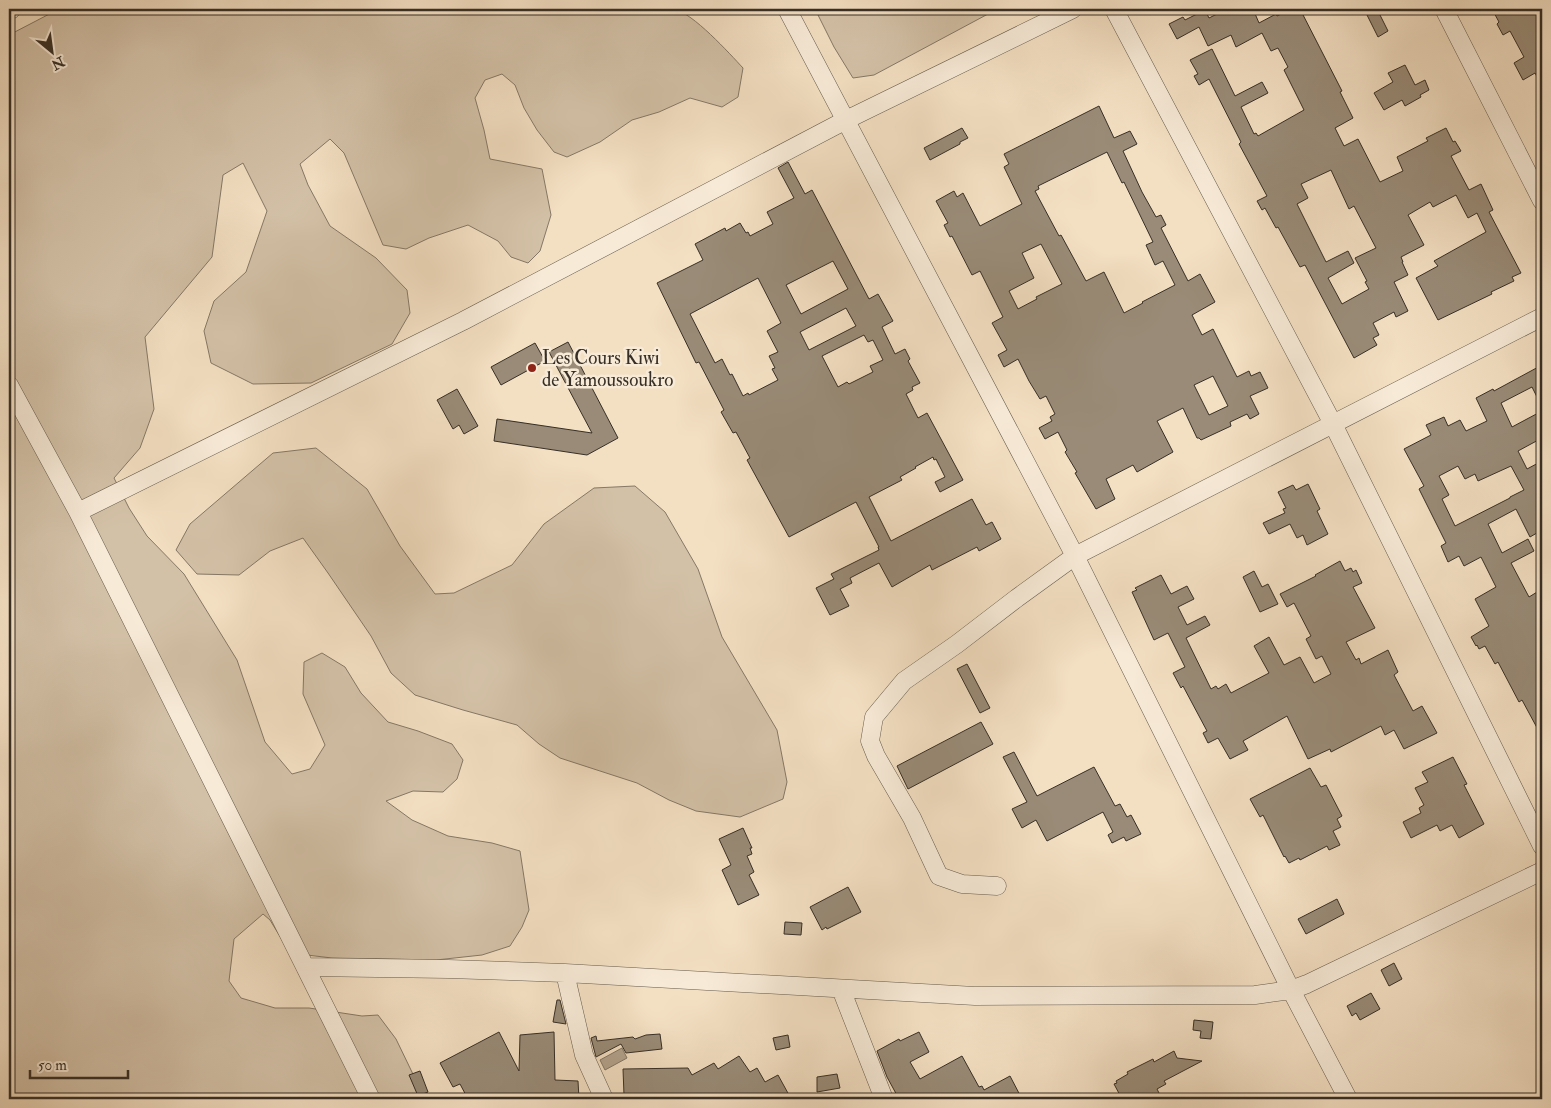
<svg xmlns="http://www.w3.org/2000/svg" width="1551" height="1108" font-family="'IM FELL Double Pica',serif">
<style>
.green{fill:#d3c1a7;stroke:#857866}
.water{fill:#b3a38d;stroke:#817564}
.building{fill:#998b77;stroke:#372f26;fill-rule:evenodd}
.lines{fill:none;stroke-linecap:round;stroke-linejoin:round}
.minor-casing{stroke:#665b4d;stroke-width:19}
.minor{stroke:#f7ead7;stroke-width:18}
.poi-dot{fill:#8f2418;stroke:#f7ead7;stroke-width:2}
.labels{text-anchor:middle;stroke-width:5;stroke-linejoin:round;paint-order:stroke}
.poi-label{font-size:19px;fill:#372f26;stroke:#f7ead7;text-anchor:start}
</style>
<rect width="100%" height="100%" fill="#f3dfc2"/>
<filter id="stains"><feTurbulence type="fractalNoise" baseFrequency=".004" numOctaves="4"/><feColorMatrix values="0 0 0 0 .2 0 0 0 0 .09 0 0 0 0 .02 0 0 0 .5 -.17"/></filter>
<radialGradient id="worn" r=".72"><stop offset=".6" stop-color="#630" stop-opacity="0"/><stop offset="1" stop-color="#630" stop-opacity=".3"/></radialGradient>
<!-- green -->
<path class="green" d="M59,9H626C644,19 657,8 675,10C692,12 730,54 743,68L738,97L722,107L690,98L659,112L632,120L600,142L567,157L554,152L537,130L524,108L515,85L502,74L485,80L475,98L484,130L490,159L542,169L551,215L540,251L528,263L511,257L498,241L468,225L429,238L406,249L383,245L344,153L330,139L300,164L308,185L330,226L376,258L407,290L410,313L392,344L311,383L253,384L211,363L204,331L214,301L246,272L267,211L243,163L223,175L212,257L145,337L154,409L140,448L114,478L129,508L147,536L184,574L237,660L265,742L292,774L310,769L325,745L303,694L304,662L322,653L345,667L361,693L388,722L418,731L452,744L463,760L457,779L443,792L413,791L386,801L412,820L448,836L492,843L520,851L529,910L522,927L510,946L482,955L436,960L332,958L290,953L270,920L263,914L234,939L229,981L241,998L275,1008H309L362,1016L378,1015L396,1039L425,1099H9V35Z
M815,9H993L988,14L874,75L853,78L834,47Z
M316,448L367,489L400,546L435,594L454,593L512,565L544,524L594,488L635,486L665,512L698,569L722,637L777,730L787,782L783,799L740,817L696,811L669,800L637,783L560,758L539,744L517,725L463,710L415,695L391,673L371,636L328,573L303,538L270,551L239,575L197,574L176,550L190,524L273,453Z"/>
<!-- water -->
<path class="water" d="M622,1048L627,1058L605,1070L600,1060Z"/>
<!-- building -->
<path class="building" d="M1227,9H1232L1235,14L1245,9H1253L1259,23L1276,14L1277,16L1291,9H1300L1342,91L1340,92L1353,118L1335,128L1344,146L1358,139L1380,182L1403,171L1397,157L1428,141L1426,138L1446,128L1453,142L1455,141L1461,151L1451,156L1469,190L1481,184L1493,210L1489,212L1521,273L1512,277L1514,281L1491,292L1492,294L1438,320L1416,278L1438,266L1434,261L1486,232L1477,213L1468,218L1456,195L1433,207L1430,202L1408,215L1424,245L1401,257L1403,262H1402L1408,275L1394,282L1408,311L1396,317L1394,312L1373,323L1379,335L1373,338L1377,345L1354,358L1305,265L1300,267L1278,227L1276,228L1265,208L1262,210L1257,201L1267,196L1239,144L1241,142L1209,79L1199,85L1194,76L1198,74L1190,60L1212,49L1235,96L1262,82L1268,93L1241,107L1254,134L1256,133L1258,136L1304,110L1284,70L1288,67L1278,48L1271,51L1262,33L1236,47L1231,35L1208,46L1199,27L1177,39L1169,24L1183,17L1185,20L1205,10L1209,18ZM1331,170L1349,209L1354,206L1376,248L1355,258L1367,281L1365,282L1369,289L1342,304L1328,278L1354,263L1348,251L1326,262L1297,204L1308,198L1301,184Z
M1364,9H1377L1388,31L1378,37Z
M1492,9H1542V86L1535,73L1523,80L1514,63L1524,57L1510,31L1503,35L1497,24L1499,22Z
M1405,65L1415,85L1425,80L1429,90L1420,95L1421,97L1405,106L1402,100L1384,110L1374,93L1393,82L1388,73Z
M1099,106L1114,138L1130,131L1137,144L1123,151L1142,192L1156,217L1161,215L1166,225L1161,228L1188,281L1200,274L1215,302L1192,315L1202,335L1213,329L1237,377L1249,371L1251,376L1260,372L1268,388L1250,396L1259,414L1250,419L1247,414L1230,422L1231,426L1201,440L1199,438H1197L1183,408L1157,421L1173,452L1137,472L1133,465L1106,479L1115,499L1096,509L1075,473L1077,472L1065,452L1067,450L1058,432L1045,439L1039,428L1052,421L1050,417L1055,414L1046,396L1040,399L1029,381L1018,359L1004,367L998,355L1007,350L992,323L1003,317L980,271L972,275L952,236L950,237L944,225L948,223L936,201L954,191L957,197L963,193L980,226L1022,204L1004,167L1009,164L1004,154ZM1107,152L1122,183L1124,182L1153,242L1146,245L1155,265L1163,261L1175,285L1142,302L1143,303L1124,313L1104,272L1086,281L1061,235L1059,236L1035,191L1039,189L1038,186ZM1041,244L1062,284L1036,297L1037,299L1018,309L1009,291L1034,278L1022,253ZM1213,376L1228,406L1209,415L1194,385Z
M962,128L968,138L960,142V144L930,160L924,148Z
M788,162L805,194L812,190L869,299L878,294L893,321L882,327L895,354L905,349L910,359L908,361L920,383L912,387L913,390L906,394L918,418L927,413L963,480L940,492L935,482L945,477L936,459L934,460L933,457L915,467L916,468L900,477L902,480L869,497L891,541L972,499L986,525L992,522L1001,539L979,551L977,547L932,570L930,565L892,587L879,563L850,578L852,583L840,589L849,606L830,615L816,588L834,579L831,574L879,550L878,547H879L856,502L789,537L747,460L750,458L736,432L733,433L721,412L724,410L699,362L696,363L657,283L703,260L695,244L725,228L726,231L740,223L746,233L748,232L750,236L773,224L767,212L794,198L778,168ZM833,261L848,289L801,314L786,285ZM758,278L781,323L767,331L778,352L769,356L775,368L772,369L778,380L749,395L748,393L743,396L732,374L730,375L722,359L715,363L690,314ZM846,308L856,326L809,350L800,332ZM864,335L868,342L873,340L883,360L870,366L873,372L849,384L847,382L838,387L822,356Z
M568,342L618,438L587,455L494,441L497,419L592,433L549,352Z
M535,343L545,361L501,385L491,367Z
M1542,365V407L1532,387L1501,403L1512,427L1542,411V438L1518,451L1527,469L1542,461V530L1530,537L1516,509L1488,524L1502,553L1528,539L1534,551L1511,563L1529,597L1542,589V737L1522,700L1519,702L1498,662L1495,664L1485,646L1479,649L1477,645L1476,646L1471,637L1489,626L1475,599L1496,587L1481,557L1464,566L1459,556L1448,562L1441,546L1446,543L1419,489L1424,486L1404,449L1431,435L1426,425L1444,417L1448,426L1460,420L1466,431L1487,421L1476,398L1493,389L1494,391ZM1458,466L1465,479L1475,474L1478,481L1511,466L1524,490L1510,497V498L1455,526L1442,499L1449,495L1439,476Z
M457,389L478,426L464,434L459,425L453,429L437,400Z
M1308,484L1320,509L1317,511L1328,534L1307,545L1303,535L1297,538L1290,524L1269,534L1263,523L1285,513L1283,509L1286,508L1278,492L1293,485L1296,490Z
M1340,561L1345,571L1351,568L1353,572L1356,570L1362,583L1353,587L1375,628L1346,642L1356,660L1359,658L1361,664L1388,650L1398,672L1394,675L1413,711L1422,706L1437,733L1404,749L1394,730L1385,735L1381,726L1331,752L1330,749L1308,759L1287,716L1243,741L1248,750L1230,759L1218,738L1208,743L1203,733L1207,731L1183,686L1181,688L1173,673L1185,667L1168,633L1154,640L1132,592L1137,590L1135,588L1161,575L1171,594L1187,586L1194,599L1178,607L1187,625L1205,616L1210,625L1186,638L1211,689L1216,686L1218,689L1226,684L1231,693L1269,673L1254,646L1269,637L1284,665L1300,657L1314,683L1331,674L1322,656L1316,659L1306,639L1311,636L1294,603L1287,607L1280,594L1316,576L1315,575Z
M1254,571L1262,587L1268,584L1278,604L1260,612L1243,577Z
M967,664L990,708L980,713L957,669Z
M981,722L993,744L908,789L897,766Z
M1014,752L1037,796L1094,767L1115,806L1120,804L1127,817L1131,815L1141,834L1126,841L1124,837L1112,843L1108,835L1113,832L1103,812L1047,841L1036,820L1022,828L1012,809L1027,802L1003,757Z
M1453,757L1467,784L1464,785L1484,824L1459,838L1452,825L1440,831L1437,825L1411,838L1403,822L1421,813L1419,808L1424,805L1415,788L1428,782L1422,772Z
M1310,768L1321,787L1326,785L1342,816L1337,819L1341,827L1333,831L1340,845L1329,850L1327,846L1300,860L1299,858L1289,863L1285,856L1284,857L1263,815L1260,817L1250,799Z
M743,828L752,848H750L752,854L747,856L754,872L749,875L759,895L738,905L722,870L731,865L719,839Z
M848,887L861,912L827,929L826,927L822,930L810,907Z
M1337,899L1344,914L1306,934L1298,919Z
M785,922L802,923L801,935L784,934Z
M1394,963L1402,979L1389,986L1381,970Z
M1371,993L1380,1009L1360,1020L1356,1013L1352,1016L1347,1006Z
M557,1000H560L566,1024L553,1022Z
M1194,1020L1213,1022L1211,1039L1200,1038L1201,1031L1193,1030Z
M499,1032L519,1071L520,1035L554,1032L555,1080L578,1081L579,1099H468L460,1084L453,1087L440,1063Z
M919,1032L929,1052L910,1062L920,1079L962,1056L979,1087L982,1086L984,1090L1010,1076L1022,1099H899L887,1077L877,1051L899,1039L900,1041Z
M660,1034L662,1049L626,1053L621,1044L596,1057L591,1038L596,1036L597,1041L633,1037L635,1039L646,1035Z
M788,1035L790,1047L776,1050L773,1038Z
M1174,1051L1177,1058L1202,1061L1164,1081L1166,1084L1157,1089L1162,1099H1122L1114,1084L1117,1083L1116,1081L1128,1074L1127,1072L1153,1059L1154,1062Z
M739,1056L750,1072L757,1068L765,1082L778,1075L789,1095L780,1099H768L766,1095L758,1099H653V1095H624L623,1069L688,1068L692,1075L714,1063L718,1069Z
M420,1071L428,1092L418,1096L409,1075Z
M837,1074L840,1088L817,1092V1077Z"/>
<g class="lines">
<defs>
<path id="minor" d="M787,9L1075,556L1291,990L1348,1099
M1114,9L1333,424L1542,846
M1444,9L1542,201
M9,11L12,9
M9,385L78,512L371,1099
M78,512L463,321L846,120L1073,9
M997,886L962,884L939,876L912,818L876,756L870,741L874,717L904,681L957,644L1017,598L1075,556L1542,317
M306,967L448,969L565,973L975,996L1255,995L1291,990L1307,984L1542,871
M565,973L584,1055L604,1099
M841,989L884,1099"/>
</defs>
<!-- minor casing -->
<use href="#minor" class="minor-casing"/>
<!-- minor -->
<use href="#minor" class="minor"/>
</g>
<!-- markers -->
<circle class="poi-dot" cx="532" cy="368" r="5"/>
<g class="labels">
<!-- poi labels -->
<g class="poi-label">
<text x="542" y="364">Les Cours Kiwi<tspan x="542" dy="22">de Yamoussoukro</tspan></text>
</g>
</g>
<!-- margin -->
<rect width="1551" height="1108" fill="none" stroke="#f3dfc2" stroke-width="30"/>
<rect x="10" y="10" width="1531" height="1088" fill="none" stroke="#372f26" stroke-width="2.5"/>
<rect x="15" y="15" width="1521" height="1078" fill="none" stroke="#372f26"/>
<!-- north arrow -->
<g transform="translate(52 52) rotate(151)" stroke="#f7ead7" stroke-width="4" paint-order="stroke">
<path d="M0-4L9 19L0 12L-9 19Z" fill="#372f26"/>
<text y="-8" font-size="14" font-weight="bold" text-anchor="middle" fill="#372f26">N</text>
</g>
<!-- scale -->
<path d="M30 1070v8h98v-8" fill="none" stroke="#372f26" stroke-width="2.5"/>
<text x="38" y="1070" font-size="15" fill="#372f26" stroke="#f7ead7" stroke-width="4" paint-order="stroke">50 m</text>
<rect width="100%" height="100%" filter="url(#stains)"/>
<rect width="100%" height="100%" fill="url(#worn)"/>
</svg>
